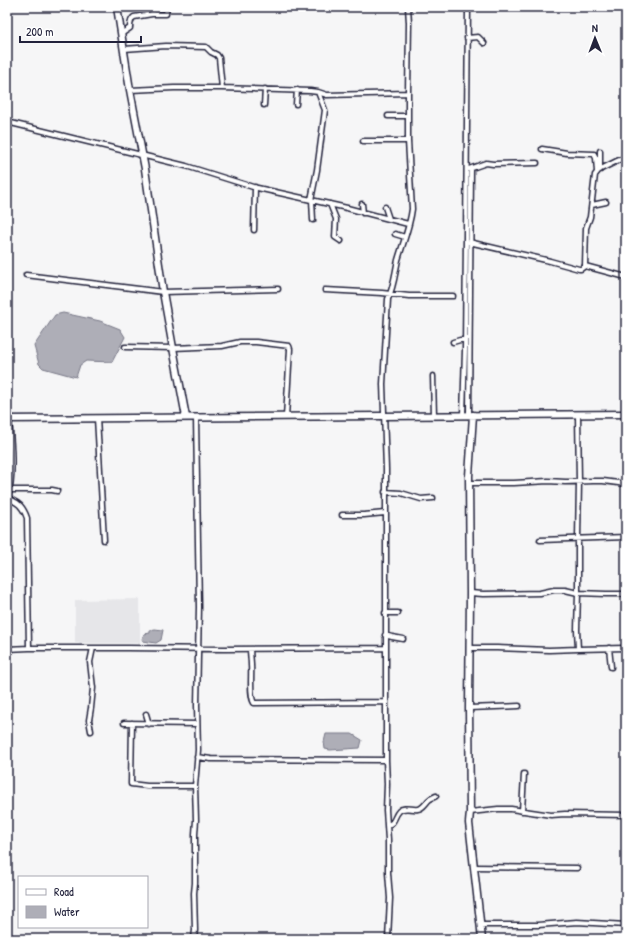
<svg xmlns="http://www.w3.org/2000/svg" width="633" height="946" font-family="'Patrick Hand',sans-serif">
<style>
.built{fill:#e6e6e9}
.water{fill:#aeaeb7;stroke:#767685}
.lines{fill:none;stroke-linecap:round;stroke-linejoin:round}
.street-casing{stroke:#22223b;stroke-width:7}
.secondary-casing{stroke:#22223b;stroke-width:9}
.street{stroke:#fff;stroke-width:4}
.secondary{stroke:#fff;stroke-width:6}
</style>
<rect width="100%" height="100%" fill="#f6f6f7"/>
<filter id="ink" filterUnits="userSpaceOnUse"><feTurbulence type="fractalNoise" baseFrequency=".025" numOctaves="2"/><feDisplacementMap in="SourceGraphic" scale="8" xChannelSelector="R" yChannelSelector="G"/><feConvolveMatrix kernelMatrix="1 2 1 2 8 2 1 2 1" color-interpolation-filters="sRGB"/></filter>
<g filter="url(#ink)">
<!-- built -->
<path class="built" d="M140,599V643H75V600Z"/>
<!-- water -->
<path class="water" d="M63,313L100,321L120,329L125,337L112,362L86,361L80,365L76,377L43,368L39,364L34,346L55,315Z
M155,629L163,630L161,640L156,643L143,641L142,639L144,634L150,633V630Z
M326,734H352L362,740L360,748L330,750L325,749L324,742Z"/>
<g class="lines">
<defs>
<path id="street" d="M152,14H166L167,7
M121,34L130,28C130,23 131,19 134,17L152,14L154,7
M467,38L478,37L484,43
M124,49L166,46L206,47L211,52L217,55L219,58L222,88L310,91L318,92L327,95L408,93
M130,90L174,88H222
M296,104L297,90
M264,105L265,89
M388,116H408
M7,122L186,166L253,187L347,208L408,224
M363,141H408
M542,149L567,153L594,154L596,158L597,172
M600,151V170
M469,169L486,163L493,164L537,163
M311,200L317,170L325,110L318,92
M312,200L313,220
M330,204L336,219L335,237L341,241
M362,204L363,213
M592,205L606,202
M385,207L389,219
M254,230L255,187
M395,234L405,237
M469,242L550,261L579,269H581L585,266L626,277
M585,266L586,228L590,217L592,200L595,175L599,170L617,161L626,157
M26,275L163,292L278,289
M325,290L382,293L409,296H453
M453,342L460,340H465
M125,347L173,348L222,346L240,342H256L289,346L290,349L286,417
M433,376L434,416
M463,415L465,350L468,7
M578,415L579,482L578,539V593L577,630L578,649
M469,416L471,169
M97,418L104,540
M9,419C11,442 14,474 8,497C11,500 14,501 17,503C23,507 25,512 27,518L29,648
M469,483H514L548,481L565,482L593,481H603L626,484
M10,490H52L57,491
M385,492L401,493L421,499L433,498
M342,515H364L385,513
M540,540L626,537
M470,593L483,594L540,593L554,590H565L578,593L606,594H626
M385,613H398
M385,635L392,637L403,639
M470,648H497L549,650L578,649L626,648
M609,648L611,667
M7,649L29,648H128L225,649L386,648
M250,649C250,654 251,660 251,665C252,675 249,695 254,703L386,702
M469,708L519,706
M146,714L149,724
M124,723L197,724
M132,723L131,784L147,786H195
M91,731L89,720L91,708L93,688L90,662L93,648
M197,757L211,759L386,760
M522,811L524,774
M470,812L498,809H511L551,815L565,814L626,815
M387,825C395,824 394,816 399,811C404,806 412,810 418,809C423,809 426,802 430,799C432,798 434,797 436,796
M474,867L577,868
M481,925H538L577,922L626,925
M194,939L195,930L194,893L195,883V834L196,820L195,786L198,750L197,705L199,607L196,417
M388,939L390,898L388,873V840L386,810L387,784L386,760V469L383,384L388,299C394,286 395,273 398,260C403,243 410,226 412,209L408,141V93L409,23L408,7"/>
<path id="secondary" d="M117,7L130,90L145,169L163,292L173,348L186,417
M473,415L469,476L470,593L469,708L470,812L469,823L482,939
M7,419L626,414"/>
</defs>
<!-- street casing -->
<use href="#street" class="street-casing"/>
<!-- secondary casing -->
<use href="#secondary" class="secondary-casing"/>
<!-- street -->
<use href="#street" class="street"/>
<!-- secondary -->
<use href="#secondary" class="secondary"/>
</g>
</g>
<!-- margin -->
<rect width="633" height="946" fill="none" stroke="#fff" stroke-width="24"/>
<rect x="12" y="12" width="609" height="922" fill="none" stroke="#22223b" stroke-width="1.5" filter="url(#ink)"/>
<!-- legend -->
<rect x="18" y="876" width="130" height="52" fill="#ffffff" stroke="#a7a7b1"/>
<rect x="26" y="889" width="20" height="6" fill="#ffffff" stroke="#a7a7b1"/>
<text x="54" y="896" font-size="12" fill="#22223b">Road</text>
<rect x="26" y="906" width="20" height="12" fill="#aeaeb7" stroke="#a7a7b1"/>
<text x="54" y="916" font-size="12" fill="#22223b">Water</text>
<!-- north arrow -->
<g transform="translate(595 38) rotate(359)" stroke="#ffffff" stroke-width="3" paint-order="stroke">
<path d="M0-3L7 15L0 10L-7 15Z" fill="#22223b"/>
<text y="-6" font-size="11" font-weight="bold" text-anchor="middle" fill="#22223b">N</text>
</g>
<!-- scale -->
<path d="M20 36v6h121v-6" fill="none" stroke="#22223b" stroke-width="2"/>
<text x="26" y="36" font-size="12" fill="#22223b" stroke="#ffffff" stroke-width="3" paint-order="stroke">200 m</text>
</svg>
